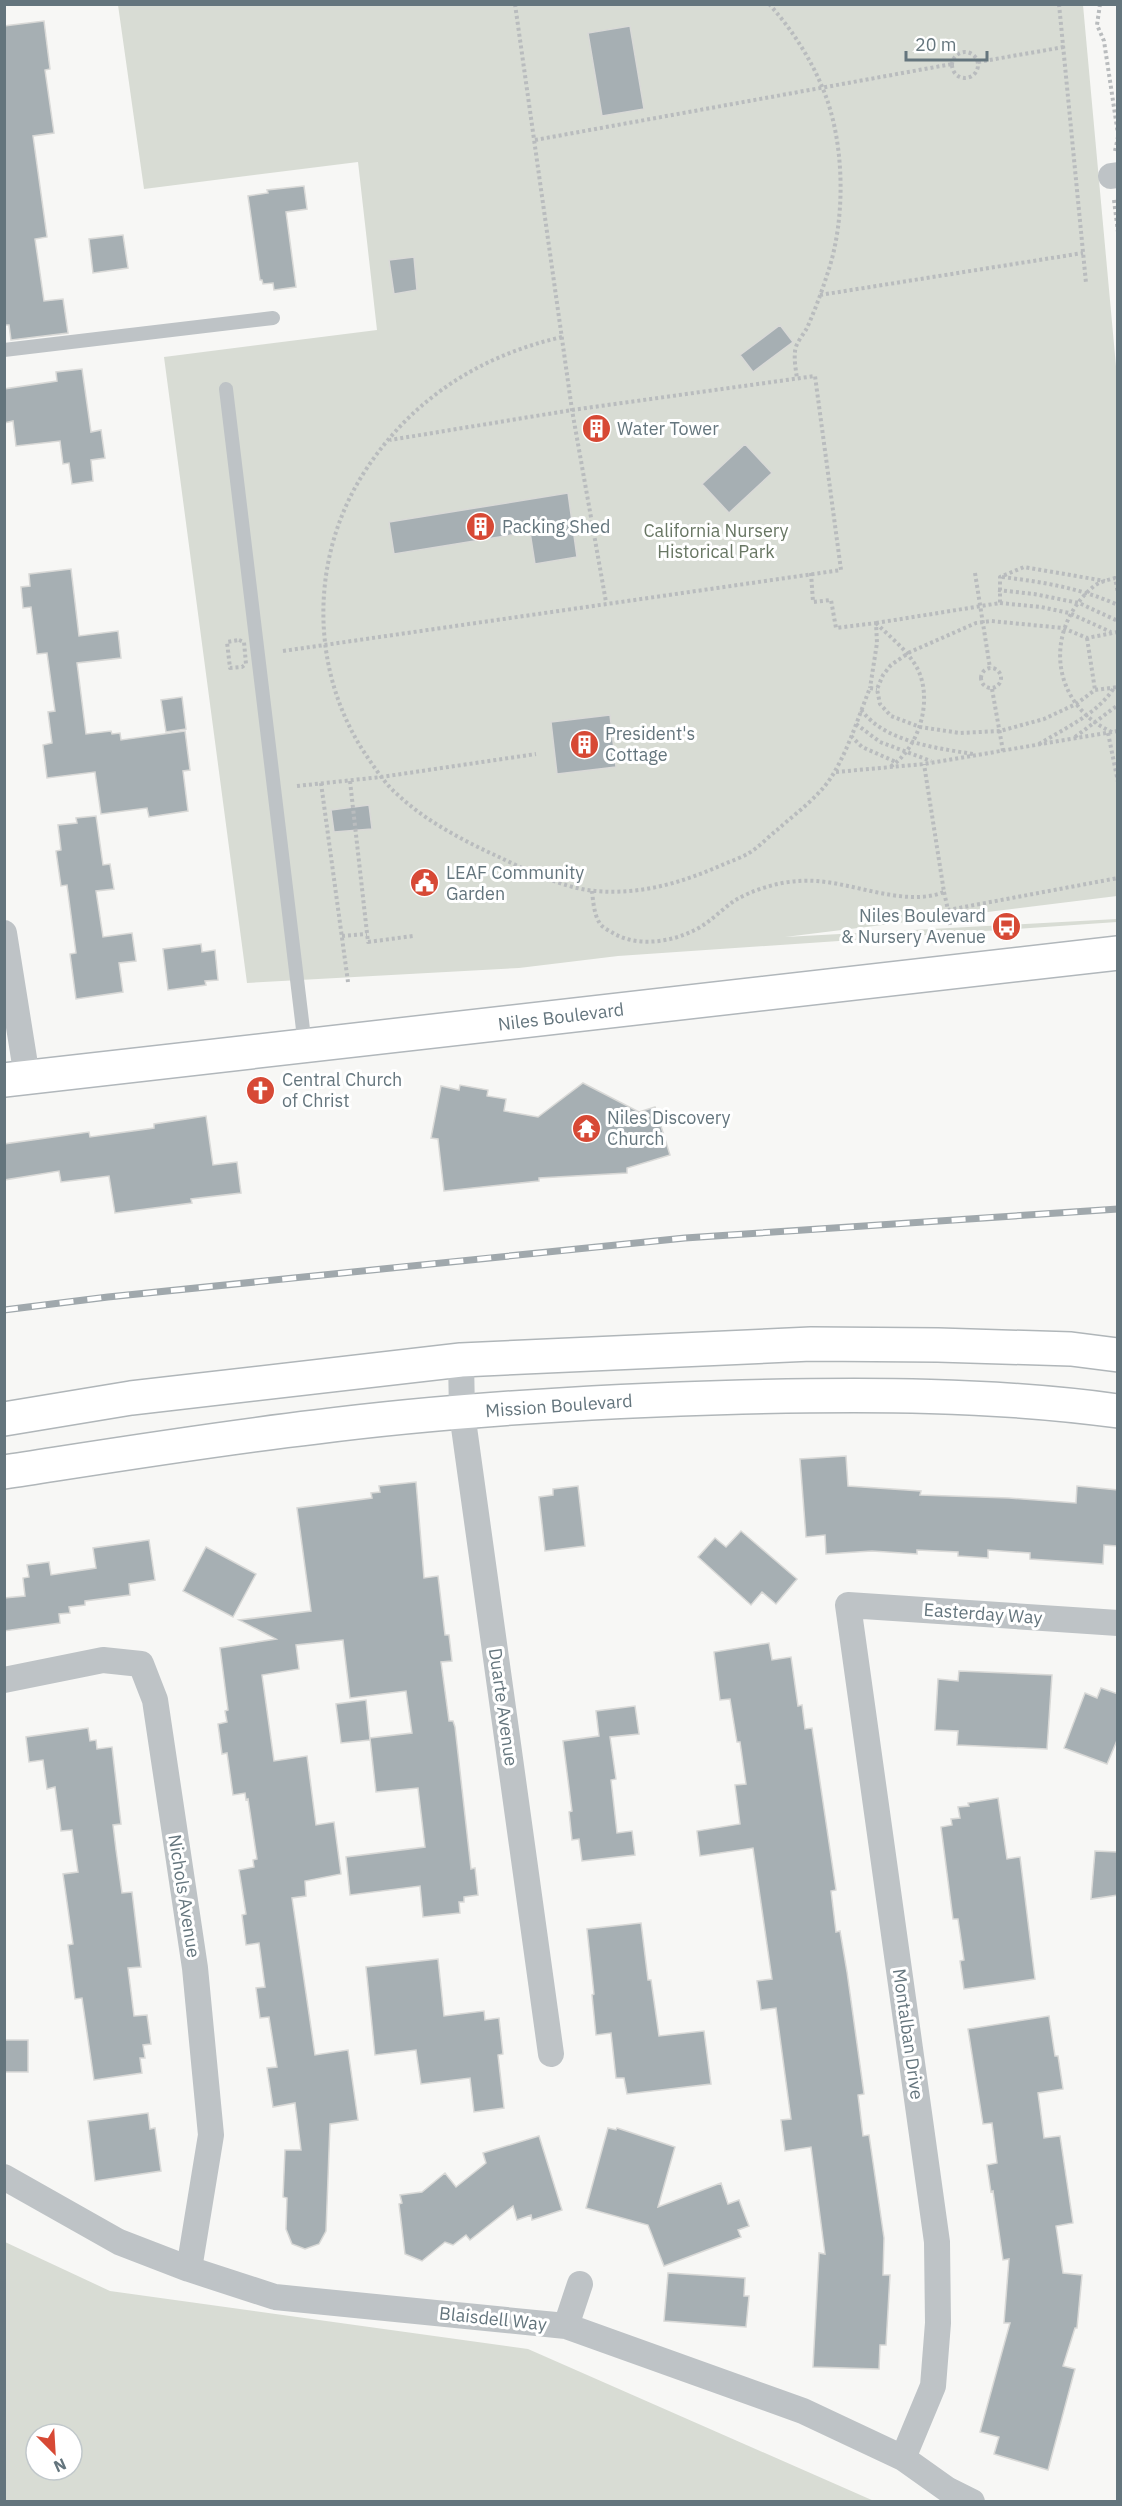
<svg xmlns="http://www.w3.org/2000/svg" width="1122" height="2506" font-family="'IBM Plex Sans',sans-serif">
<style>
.green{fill:#d8dcd4;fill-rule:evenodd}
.building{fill:#a6afb3;stroke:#d9d9d7;stroke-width:1.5}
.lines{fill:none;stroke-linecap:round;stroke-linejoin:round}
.secondary-casing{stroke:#b1b7bb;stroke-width:36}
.primary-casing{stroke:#b0b6b9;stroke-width:36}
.path{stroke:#b9bcbe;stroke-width:4;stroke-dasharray:3 3;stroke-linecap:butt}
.service{stroke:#bec3c6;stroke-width:14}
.minor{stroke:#bec3c6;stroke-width:26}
.secondary{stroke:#fff;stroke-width:33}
.primary{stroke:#fff;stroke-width:33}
.rail-casing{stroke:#a0a8ac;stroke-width:7}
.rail{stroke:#fff;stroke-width:4.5;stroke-dasharray:14;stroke-linecap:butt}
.labels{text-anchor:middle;stroke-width:6;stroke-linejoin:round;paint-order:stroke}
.poi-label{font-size:18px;fill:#64757d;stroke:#fff;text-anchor:start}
.park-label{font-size:18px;fill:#687663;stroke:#fff}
.street-label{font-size:18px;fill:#64757d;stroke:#fff}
</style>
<rect width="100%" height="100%" fill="#f7f7f5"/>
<!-- green -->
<path class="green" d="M118,5H1083L1118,388L1117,896L785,937L1117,919V922L618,956L519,968L247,983L164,357L377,330L358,162L144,189Z
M5,2242L110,2291L528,2349L874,2501H5ZM36,2434H72V2470H36Z"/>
<!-- building -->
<path class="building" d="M44,21L50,69L45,70L54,133L33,136L47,237L35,239L44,301L63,299L68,333L11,340L9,325H4V26Z
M630,26L644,109L602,116L588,33Z
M304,186L307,209L286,212L296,287L274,290L273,283L263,284L262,280H260L248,196L268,193L267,190Z
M123,235L128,268L93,273L89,239Z
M414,257L417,290L394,294L389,260Z
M780,325L793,342L753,372L740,355Z
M82,369L91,432L101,430L105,458L91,460L93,481L72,484L69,463L63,464L60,441L16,446L13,421L4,423V389L57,381L56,372Z
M745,444L772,473L729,513L702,484Z
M568,493L577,557L535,564L530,532L394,554L389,522Z
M71,569L79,636L118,631L121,658L77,663L86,734L111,731L112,734L120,733L121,740L185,731L190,770L183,771L188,811L149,817L147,808L101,814L95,772L47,778L43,745L52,743L48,712L55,711L47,653L37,654L31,607L23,608L21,587L30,586L29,574Z
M182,697L186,729L166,732L161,700Z
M610,715L616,767L557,774L551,722Z
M369,805L372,829L334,832L331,810Z
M96,816L103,865L110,864L114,889L96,891L103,937L132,933L136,961L119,963L123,992L76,999L70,954L76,953L67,885L61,886L56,851L61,850L58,825L77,823L76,818Z
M201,944L202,952L215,950L218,980L205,981L206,985L168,990L163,949Z
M583,1083L639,1112L655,1107L670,1155L627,1168V1173L539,1178V1181L444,1191L438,1139L431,1138L441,1086L459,1090L460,1085L488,1090L487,1096L506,1099L504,1111L538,1117Z
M206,1116L213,1165L237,1162L241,1193L191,1199L192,1203L115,1213L109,1176L61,1182L59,1171L4,1180V1144L89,1132L90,1137L154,1128V1124Z
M846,1456L848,1486L921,1491L920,1495L1009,1498L1076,1503L1077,1486L1118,1490V1546L1104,1545L1103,1564L1030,1559V1553L988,1550V1558L958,1556V1552L917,1550V1554L872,1551L826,1554L825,1535L806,1537L800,1459Z
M416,1482L424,1578L438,1576L445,1635H449L452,1661L441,1662L449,1721H453L455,1727L471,1869L475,1868L478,1895L464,1897V1902H459L460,1913L423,1917L420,1886L350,1895L346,1857L425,1847L418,1788L376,1792L370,1738L412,1733L406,1691L350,1698L343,1640L296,1645L299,1669L262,1675L274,1761L307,1756L316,1825L334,1822L341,1874L305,1881L306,1896L292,1898L315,2055L348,2050L358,2120L330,2124L326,2231L319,2244L305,2249L292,2244L286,2229L287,2198L283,2197L285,2150H301L295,2103L273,2107L267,2068L277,2067L269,2017L260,2018L256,1988L265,1987L259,1943L246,1945L242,1915L246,1914L239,1870L254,1867L253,1860L257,1859L248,1799L246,1800L245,1793L233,1795L227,1753L222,1754L218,1724L227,1722L225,1711L228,1710L220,1648L276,1639L239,1620L311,1611L297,1508L372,1498L371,1493L380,1492L379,1486Z
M578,1486L585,1546L545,1551L539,1497L553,1495V1489Z
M741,1531L797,1579L776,1604L762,1592L751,1605L698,1557L715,1538L726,1547Z
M149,1540L155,1580L129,1584L130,1595L85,1601V1605L69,1607L70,1613L59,1614L60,1623L4,1631V1598L25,1596L23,1578L29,1577L27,1565L49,1562L51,1575L96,1568L93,1548Z
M206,1547L256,1574L233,1617L183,1591Z
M769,1643L772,1660L791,1657L798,1706L802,1705L805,1729L812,1728L836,1890L831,1891L836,1932L840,1931L847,1972L864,2094L858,2095L863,2136L869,2135L884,2238L883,2275H890L886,2345H880L879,2369L813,2367L819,2253L825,2254L811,2147L785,2151L781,2120L791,2119L776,2008L761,2010L757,1981L772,1979L753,1848L700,1856L697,1831L740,1824L735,1785L746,1784L740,1742H737L730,1699L720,1700L714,1652Z
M959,1671L1052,1675L1047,1749L957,1745L958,1731L935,1730L938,1679L958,1681Z
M1101,1688L1118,1694V1738L1107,1764L1064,1748L1085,1693L1097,1698Z
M366,1700L370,1740L341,1743L336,1704Z
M635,1706L639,1734L610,1737L616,1779L611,1780L617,1833L632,1831L635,1855L582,1861L579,1839L572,1840L569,1812L572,1811L563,1741L599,1736L596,1711Z
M88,1728L90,1741L96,1740L97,1749L112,1747L121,1824L113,1825L116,1850L122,1893L132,1892L141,1967L128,1968L134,2016L147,2015L151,2044L143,2045L145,2058H140L142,2073L94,2080L82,1998L75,1999L68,1945L73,1944L63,1874L78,1872L72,1830L61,1831L55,1787L47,1789L43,1760L29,1762L26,1737Z
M998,1798L1007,1859L1020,1857L1035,1979L964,1989L960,1961L964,1960L958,1919H953L941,1827L952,1825L951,1819L960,1818L958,1807L969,1806L968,1803Z
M1095,1851L1118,1852V1895L1091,1899Z
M641,1923L648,1980H651L659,2036L704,2031L711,2084L627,2094L624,2078H616L611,2033L596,2035L592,1995L594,1994L587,1929Z
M438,1959L444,2016L484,2011L485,2020L499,2018L503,2054L498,2055L504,2108L474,2112L470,2078L421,2084L416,2050L375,2055L366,1967Z
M1049,2016L1055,2056H1058L1063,2089L1038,2093L1044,2138L1060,2136L1069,2196L1073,2223L1056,2226L1063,2273L1082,2275L1077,2328H1075L1063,2366L1075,2369L1048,2470L994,2454L999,2437L980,2432L1010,2323H1004L1009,2259L1003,2260L993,2191L991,2192L987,2165L997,2163L992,2123L983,2124L968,2029Z
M4,2040H28V2072H4Z
M148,2113L150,2129L155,2128L161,2171L95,2181L88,2121Z
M608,2128L616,2130L617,2128L675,2147L658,2207L721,2183L728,2204L739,2200L749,2226L738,2230L741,2237L664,2266L648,2225L586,2208Z
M539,2136L562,2210L532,2220L531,2215L517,2220L513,2206L470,2240L466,2235L453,2245L445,2242L422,2261L405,2254L399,2204L402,2203L400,2195L422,2192L445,2173L456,2187L486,2163L483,2153Z
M668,2273L745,2278L744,2296H749L746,2327L664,2321Z"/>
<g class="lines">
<defs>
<path id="secondary" d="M4,1080L1118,953"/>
<path id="primary" d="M4,1419L131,1398L461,1360L811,1344L938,1345L1071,1349L1118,1355
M4,1472C108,1456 212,1439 316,1427C457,1409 600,1401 742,1397C867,1394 993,1394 1118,1411"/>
</defs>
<!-- secondary casing -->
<use href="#secondary" class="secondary-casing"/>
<!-- primary casing -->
<use href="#primary" class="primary-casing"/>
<!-- path -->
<path class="path" d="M515,4L572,410L606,602
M769,4C791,28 811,59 823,89C845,142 846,218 828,272C822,291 815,310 807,328C803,335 795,344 795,352C794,361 796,370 797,379
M1059,4L1086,283
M1100,4L1097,25L1104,41L1118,134
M952 65a13 13 0 1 1 26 0a13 13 0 1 1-26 0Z
M978,62L1064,47
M535,140L952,64
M1115,151L1118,137
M1114,200L1118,232
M820,295L1083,253
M562,337C479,356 412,399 365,471C309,557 309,673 368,758C377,771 386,785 398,795C427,822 464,841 499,857C528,871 563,888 595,891C640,895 681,883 722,865C731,861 741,858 749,853C759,847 768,837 777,830C797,812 822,795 835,771C850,745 859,715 870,688L877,689
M811,573L813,602L831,600L836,628L876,623L877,643L870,688
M975,573L990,668
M1002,577C1043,582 1080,588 1118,605
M998,590L1034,594L1079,603L1118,621
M1000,603L1041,607L1069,613L1111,632
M876,623L1000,603V577L1024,567L1105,581
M876,623C888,635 902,646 912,660C936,691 922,746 890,767
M1118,632L1087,638L1063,628L991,621L976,623L910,652L891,665L883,675L877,689L880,704L891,716L920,727L960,733L1000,731L1044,719L1076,704L1095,690L1118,687
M1087,638L1095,690
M239,640L244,642L246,664L242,667L230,668L227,642Z
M283,651L841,570L815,376L572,410L390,440
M981 678a10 10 0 1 1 20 0a10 10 0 1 1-20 0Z
M992,689L1003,751
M861,710C866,716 872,722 878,726C904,744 942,749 973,754
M856,724L880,742L931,761
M1112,732C1050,704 1043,629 1094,586C1099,582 1108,580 1115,578L1118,593
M1108,733L1118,782
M851,736L862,747L896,762
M1075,737L1118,705
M1039,744C1065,728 1097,714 1114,688
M836,772L924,764L1118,731
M350,781L368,942L413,936
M321,783L348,982
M297,786L381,777L536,754
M592,891C593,900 594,914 599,922C601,927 608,930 613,933C640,949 680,941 705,924C715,917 724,908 734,901C752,890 778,882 799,881C845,877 900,909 944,892L924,764
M944,892L948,910L1118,878
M948,910L950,925
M342,936L367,934"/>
<!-- service -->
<path class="service" d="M4,350L273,318
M226,389L305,1046"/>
<!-- minor -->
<path class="minor" d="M1111,176L1118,175
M4,933L27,1077
M461,1360L462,1413L551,2054
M4,1680L103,1660L141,1664L155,1700L195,1968L211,2135L189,2269
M4,2177L119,2242L189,2269L275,2297L566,2326L803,2411L903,2458L948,2490L972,2502
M566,2326L580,2284
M903,2458L933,2386L938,2323L937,2242L848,1605L1118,1623"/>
<!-- secondary -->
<use href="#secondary" class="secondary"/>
<!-- primary -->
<use href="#primary" class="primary"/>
<defs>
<path id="rail" d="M4,1310L108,1297L685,1238L1118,1209"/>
</defs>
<!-- rail casing -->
<use href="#rail" class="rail-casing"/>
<!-- rail -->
<use href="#rail" class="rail"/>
</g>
<!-- icons -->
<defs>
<symbol id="building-disc" viewBox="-11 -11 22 22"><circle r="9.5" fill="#d74935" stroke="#fff"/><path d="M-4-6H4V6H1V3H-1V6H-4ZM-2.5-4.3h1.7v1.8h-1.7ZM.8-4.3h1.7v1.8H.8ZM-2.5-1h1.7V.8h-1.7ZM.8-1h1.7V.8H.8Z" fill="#fff"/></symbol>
<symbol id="civic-disc" viewBox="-11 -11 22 22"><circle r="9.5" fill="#d74935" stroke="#fff"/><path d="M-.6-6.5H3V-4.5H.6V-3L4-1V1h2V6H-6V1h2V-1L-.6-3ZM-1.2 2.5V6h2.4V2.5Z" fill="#fff"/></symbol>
<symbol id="bus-disc" viewBox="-11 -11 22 22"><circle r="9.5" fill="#d74935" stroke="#fff"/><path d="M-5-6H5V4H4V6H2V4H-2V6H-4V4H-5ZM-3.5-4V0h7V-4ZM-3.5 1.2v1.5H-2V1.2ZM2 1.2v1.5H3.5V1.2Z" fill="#fff"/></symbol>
<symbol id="church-disc" viewBox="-11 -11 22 22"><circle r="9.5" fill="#d74935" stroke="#fff"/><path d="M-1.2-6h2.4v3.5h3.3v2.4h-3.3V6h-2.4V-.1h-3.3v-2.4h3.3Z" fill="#fff"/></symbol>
<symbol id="temple-disc" viewBox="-11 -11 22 22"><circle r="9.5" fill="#d74935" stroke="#fff"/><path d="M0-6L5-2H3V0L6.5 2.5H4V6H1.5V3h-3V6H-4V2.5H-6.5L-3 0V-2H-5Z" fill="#fff"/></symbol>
</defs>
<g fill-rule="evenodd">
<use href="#building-disc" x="580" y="412" width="33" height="33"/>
<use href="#building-disc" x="464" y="510" width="33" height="33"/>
<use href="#building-disc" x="568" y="728" width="33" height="33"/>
<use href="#civic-disc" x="408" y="866" width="33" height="33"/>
<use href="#bus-disc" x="990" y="910" width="33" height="33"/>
<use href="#church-disc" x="244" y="1074" width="33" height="33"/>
<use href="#temple-disc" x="570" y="1112" width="33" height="33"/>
</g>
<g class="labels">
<!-- poi labels -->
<g class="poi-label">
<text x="617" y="435">Water Tower</text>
<text x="502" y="533">Packing Shed</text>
<text x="605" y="740">President's<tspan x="605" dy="21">Cottage</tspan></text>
<text x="446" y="879">LEAF Community<tspan x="446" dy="21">Garden</tspan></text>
<text x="986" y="922" text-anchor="end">Niles Boulevard<tspan x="986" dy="21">&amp; Nursery Avenue</tspan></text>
<text x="282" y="1086">Central Church<tspan x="282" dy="21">of Christ</tspan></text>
<text x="607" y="1124">Niles Discovery<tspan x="607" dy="21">Church</tspan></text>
</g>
<!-- park labels -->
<g class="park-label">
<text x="716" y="537">California Nursery<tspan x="716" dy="21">Historical Park</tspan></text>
</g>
<!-- street labels -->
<g class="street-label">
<text transform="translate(561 1017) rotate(-7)" y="6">Niles Boulevard</text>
<text transform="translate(559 1406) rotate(-4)" y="6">Mission Boulevard</text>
<text transform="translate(983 1614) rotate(4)" y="6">Easterday Way</text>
<text transform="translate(503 1707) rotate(82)" y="6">Duarte Avenue</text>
<text transform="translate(184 1896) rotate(81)" y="6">Nichols Avenue</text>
<text transform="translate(908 2034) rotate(82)" y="6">Montalban Drive</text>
<text transform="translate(493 2319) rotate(6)" y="6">Blaisdell Way</text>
</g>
</g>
<!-- border -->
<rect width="1122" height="2506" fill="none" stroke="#64757d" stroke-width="12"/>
<!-- north arrow -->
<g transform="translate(54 2452) rotate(156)"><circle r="28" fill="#ffffff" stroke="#c1c8cb" stroke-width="1.5"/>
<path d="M0-4.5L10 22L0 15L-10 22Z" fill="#d74935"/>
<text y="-9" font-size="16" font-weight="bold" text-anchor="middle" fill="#64757d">N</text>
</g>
<!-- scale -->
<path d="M906 51v9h81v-9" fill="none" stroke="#64757d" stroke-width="3"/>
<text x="915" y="51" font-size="18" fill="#64757d" stroke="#ffffff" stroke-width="4.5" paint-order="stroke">20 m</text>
</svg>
